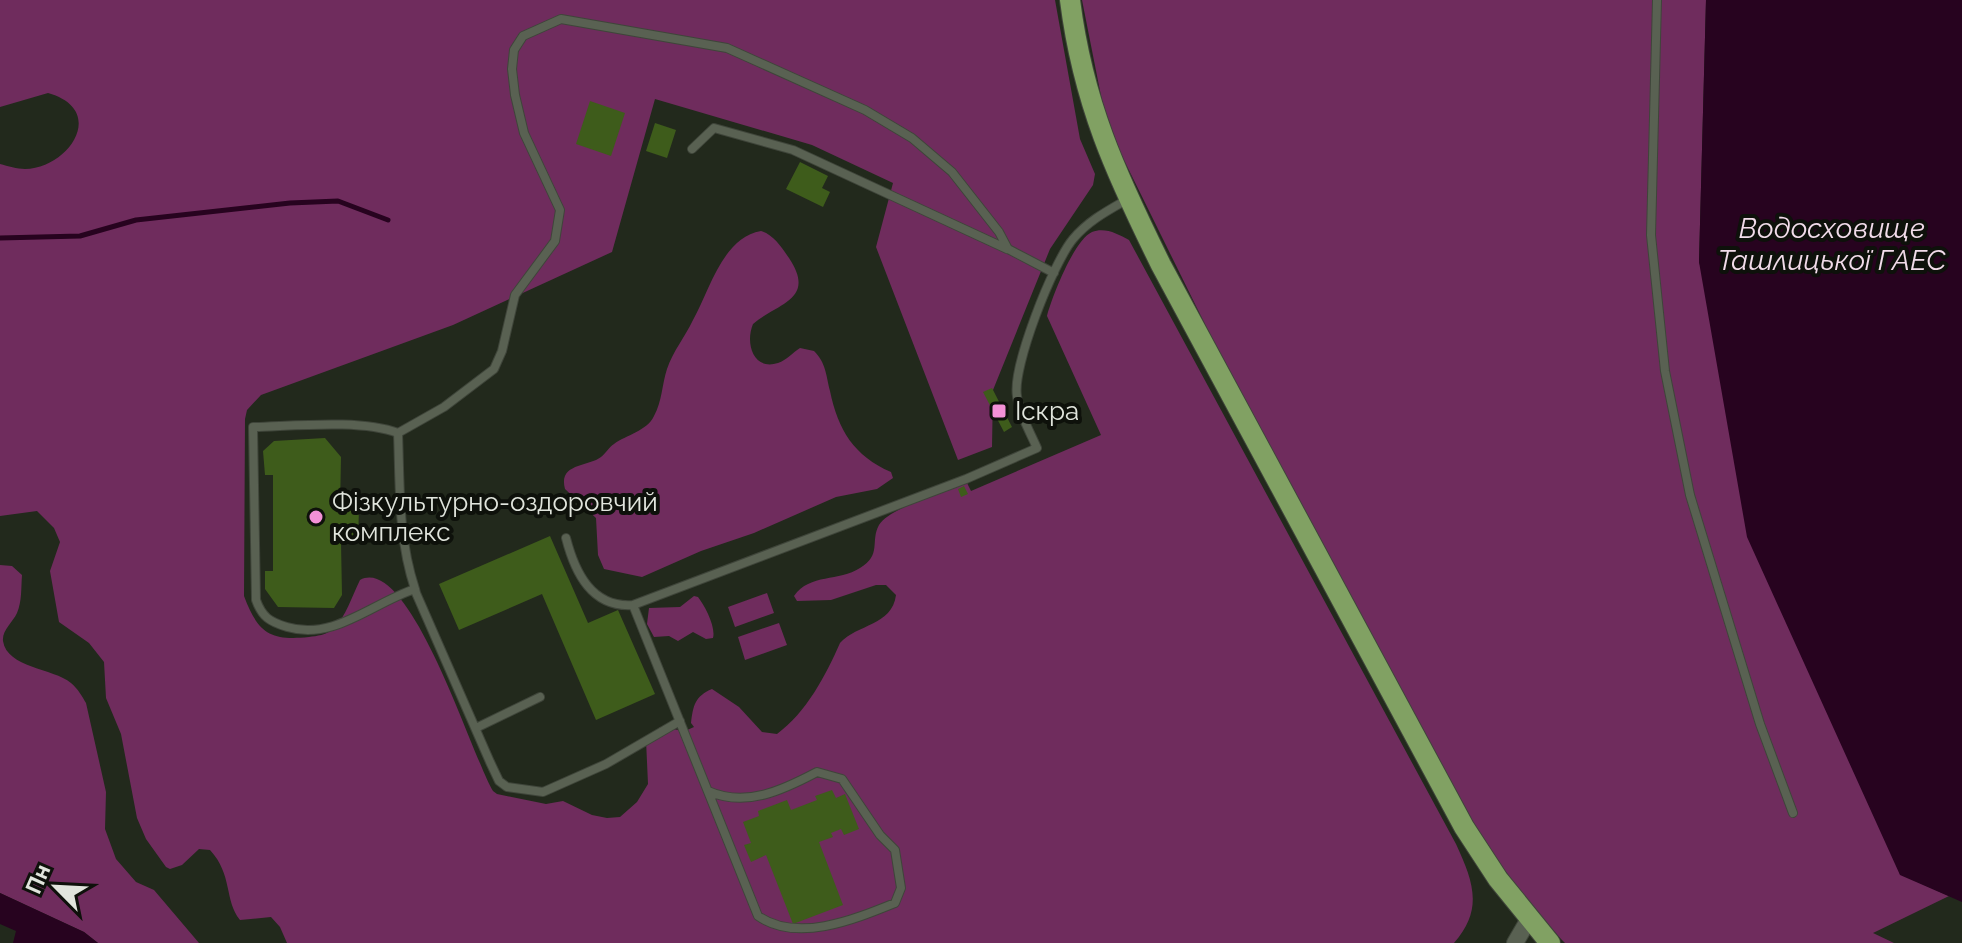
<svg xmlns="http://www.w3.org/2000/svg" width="1962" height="943" font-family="Raleway,sans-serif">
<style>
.green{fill:#6f2c5d}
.water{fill:#27031f}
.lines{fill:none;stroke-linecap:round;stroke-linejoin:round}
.stream{stroke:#27031f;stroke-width:5}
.building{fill:#3e5c1b}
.lane-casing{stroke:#3f453a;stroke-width:10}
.street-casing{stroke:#3f453a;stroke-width:18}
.primary-casing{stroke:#3f453a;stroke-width:22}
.lane{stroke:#596152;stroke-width:8}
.street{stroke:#596152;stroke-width:16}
.primary{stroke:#81a163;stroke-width:20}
.poi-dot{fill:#f391d6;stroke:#0e110b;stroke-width:3}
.labels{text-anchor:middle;stroke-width:8;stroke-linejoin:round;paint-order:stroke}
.poi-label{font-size:26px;fill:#e1e5dd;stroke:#0e110b;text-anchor:start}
.water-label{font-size:28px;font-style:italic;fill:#f2dcea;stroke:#0e110b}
</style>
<rect width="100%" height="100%" fill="#22291c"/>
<!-- green -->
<path class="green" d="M0,0H1055L1080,139L1095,174L1093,185L1050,249L993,390L992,447L958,460L876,247L893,183L812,145L655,99L612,252L453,325L261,395L247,410L245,419L244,596C258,633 270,641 309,637C317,636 326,635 333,629C346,617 352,596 360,580C410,553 473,759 493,791L497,794L546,804L563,801L592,815L607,818L620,817L637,802L648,784L646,740L660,727L685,731L694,727L691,723C693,706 695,696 712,689L739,707L762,732L777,734C806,713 826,675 840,643C857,624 892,626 896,595L886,585H876L831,600L797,601L794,596C810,573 839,582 860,568C882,555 870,541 879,525C890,507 947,492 967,483L971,491L1101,435L1047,316C1052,297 1074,240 1092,232C1105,227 1118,234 1129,240L1456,844C1473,881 1484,909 1454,943H287L280,927L271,917L240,920C224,900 233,875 210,850L199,849L182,865L170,869L166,867L146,839L137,818L121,734L106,698L104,662L89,643L59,622L50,571L60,542L54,528L37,511L0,516V164C8,166 17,169 25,169C69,168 108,110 48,93L0,107Z
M1082,0H1706L1699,262L1900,874L1949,896L1873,933L1894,943H1565L1561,939L1519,891L1465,813L1233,381L1121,154L1103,106Z
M761,231C774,235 781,247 789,258C817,300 777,303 753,324C745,343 753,371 778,363C787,360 792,353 800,348L814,351C826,363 826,375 830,391C838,430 854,456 891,472L893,478L877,489L836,497L754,533L701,551L642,577L604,569L598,555L596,518L565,489C558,463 588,467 601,457C606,453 609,447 614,444C626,435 647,431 654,416C662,402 662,384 667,369C673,351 685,337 693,320C710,290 722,238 761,231Z
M0,565L12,566L22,575C21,588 22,601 17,613C13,622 2,630 3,641C7,668 53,668 71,683C78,689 82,696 86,703L106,792L105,829L116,859L136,882L154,890L199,943H98L84,932L0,893Z
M767,593L774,613L735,627L728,607Z
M694,596L698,597C705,606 716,627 713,638L706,639L693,632L678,641L669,636L654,637L647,624L649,608L680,607Z
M779,623L787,645L745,660L738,637Z"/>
<!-- water -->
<path class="water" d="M1706,0H1962V902L1900,875L1747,537L1699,262Z
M0,893L84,932L98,943H13L16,931L0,924Z"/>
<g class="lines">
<!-- stream -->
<path class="stream" d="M0,238L80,236L136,220L290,203L338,201L388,220"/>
</g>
<!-- building -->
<path class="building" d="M590,101L625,113L611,156L576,144Z
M655,123L676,130L667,158L646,151Z
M800,162L828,176L822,188L830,192L823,207L786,189Z
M992,388L1012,427L1004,432L983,392Z
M325,438L341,457L340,508H359L358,542H341L342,595L334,608L278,607L265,589V571H273V475H265L263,451L274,441Z
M964,486L968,494L961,497L958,489Z
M550,536L588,623L618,610L655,694L596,720L542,594L459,630L439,584Z
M832,790L836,798L845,794L859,829L844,835L841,829L831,833L833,837L819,842L843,905L793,924L766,855L751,862L744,845L751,843L743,822L759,816L758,811L787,800L791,810L817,800L815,796Z"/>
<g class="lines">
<defs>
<path id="lane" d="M1657,0L1651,235L1665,371L1690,495L1760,724L1793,813
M692,149L714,128L793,150L1007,249
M398,433L444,407L494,369L502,351L515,295L555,241L560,210L524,133L515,95L512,69L514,50L523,36L561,19L727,48L865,110L912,138L952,172L999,232L1008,249L1054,273
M566,538C575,573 592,608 633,605L966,479L1037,448C1030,432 1019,413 1017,396C1012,367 1053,263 1073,239C1088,221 1107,211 1128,199
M415,589C372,603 334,641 287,627C270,622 262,617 256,600L253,427C294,426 361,419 398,433C400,486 398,538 415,589L416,593L490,762L499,781L507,787L543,792L606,764L680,721
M633,605L758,916C797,943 853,920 895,903L901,888L895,850L880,835L842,779L817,772C783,790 746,808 708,791
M476,728L540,697"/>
<path id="street" d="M1515,943L1529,919"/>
<path id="primary" d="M1070,0C1083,103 1116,174 1161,265L1464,827L1498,879L1550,943"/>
</defs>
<!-- lane casing -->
<use href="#lane" class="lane-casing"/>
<!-- street casing -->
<use href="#street" class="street-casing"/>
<!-- primary casing -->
<use href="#primary" class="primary-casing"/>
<!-- lane -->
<use href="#lane" class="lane"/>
<!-- street -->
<use href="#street" class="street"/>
<!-- primary -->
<use href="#primary" class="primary"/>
</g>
<!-- markers -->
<g class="poi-dot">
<rect x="991" y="403" width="16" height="16" rx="4"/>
<circle cx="316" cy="517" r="8"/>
</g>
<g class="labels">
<!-- poi labels -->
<g class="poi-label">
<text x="1015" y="420">Іскра</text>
<text x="332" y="511">Фізкультурно-оздоровчий<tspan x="332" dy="30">комплекс</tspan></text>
</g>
<!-- water labels -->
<g class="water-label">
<text x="1832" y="238">Водосховище<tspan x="1832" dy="32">Ташлицької ГАЕС</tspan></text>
</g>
</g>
<!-- north arrow -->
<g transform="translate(56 887) rotate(294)" stroke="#0e110b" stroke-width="6" paint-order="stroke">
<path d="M0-6L14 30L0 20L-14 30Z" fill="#e1e5dd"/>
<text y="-12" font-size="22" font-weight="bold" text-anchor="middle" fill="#e1e5dd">Пн</text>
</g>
</svg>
